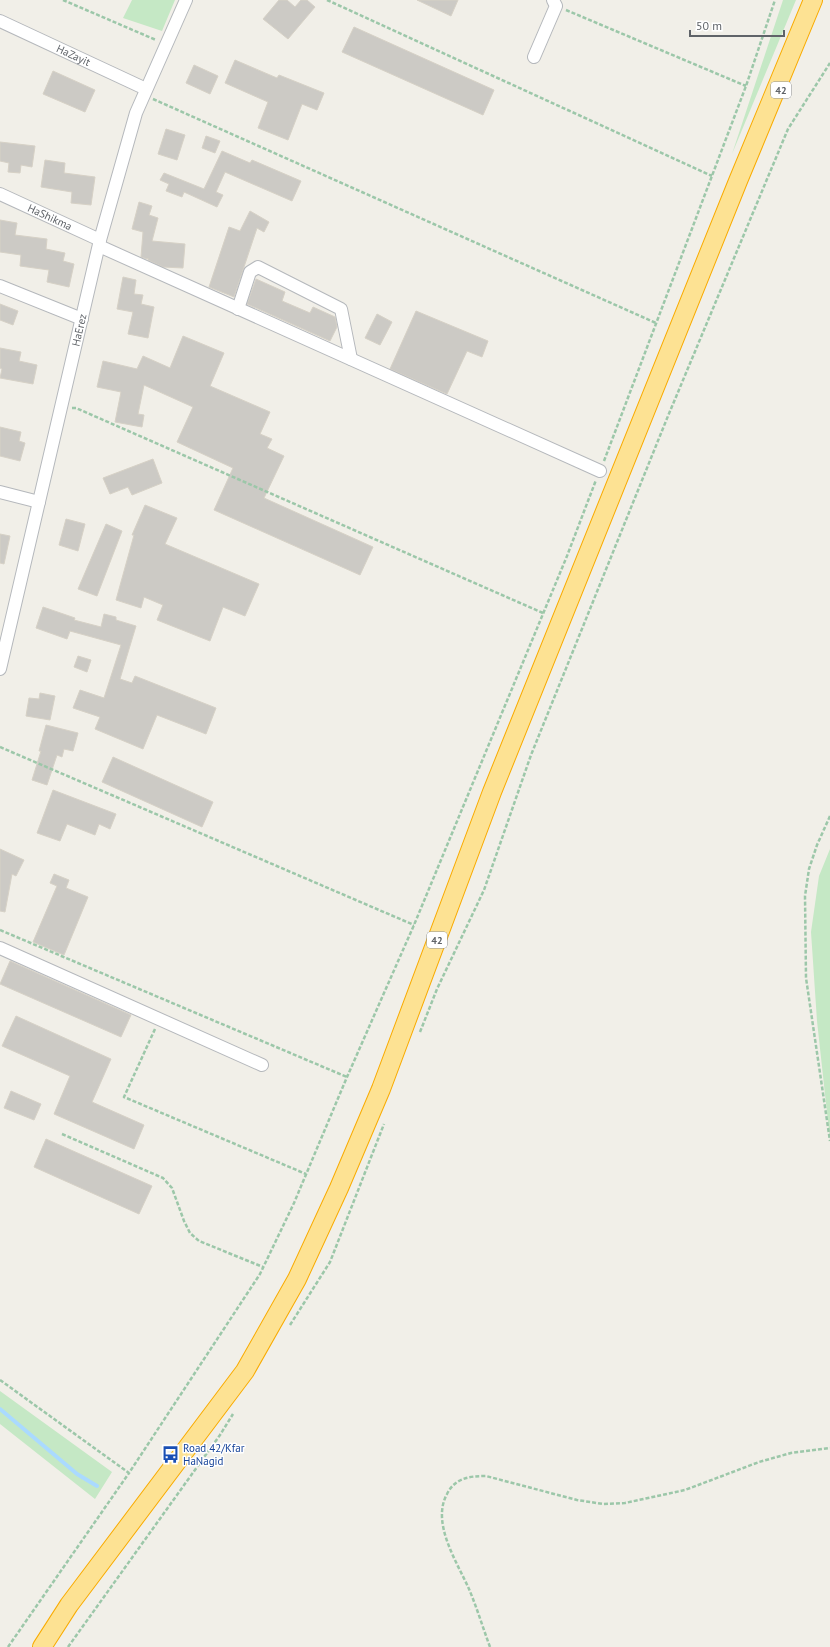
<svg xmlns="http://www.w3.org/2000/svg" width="830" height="1647" font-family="'PT Sans',sans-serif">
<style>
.green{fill:#c5e8c5}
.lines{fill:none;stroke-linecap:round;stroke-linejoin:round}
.stream{stroke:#aadaff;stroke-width:4}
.building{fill:#cccac5;stroke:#d6d1c6}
.minor-casing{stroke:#b5b8bc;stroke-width:14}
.highway-casing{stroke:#f9ab00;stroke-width:20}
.path{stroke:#9cc7a9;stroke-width:2.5;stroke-dasharray:4 2;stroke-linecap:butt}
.minor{stroke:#fff;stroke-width:12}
.highway{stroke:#fde293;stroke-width:18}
.labels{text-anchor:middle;stroke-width:3;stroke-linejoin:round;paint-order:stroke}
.shield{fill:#fff;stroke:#8f9295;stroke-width:1}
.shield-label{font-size:10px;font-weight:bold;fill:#5f6368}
.street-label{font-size:11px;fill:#5f6368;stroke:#fff}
.transit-label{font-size:11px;fill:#164399;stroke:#fff;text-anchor:start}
</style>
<rect width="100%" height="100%" fill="#f1efe8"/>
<!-- green -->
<path class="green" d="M132,0H175L162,31L123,18Z
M783,0H796L732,154Z
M830,849V1140L817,1021L811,932L819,876Z
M0,1391L112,1472L95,1499L0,1424Z"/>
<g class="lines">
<!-- stream -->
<path class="stream" d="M0,1409L77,1474L97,1486"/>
</g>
<!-- building -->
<path class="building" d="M279,0H287L295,7L301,0H307L315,7L288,39L263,19Z
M417,0H458L451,16Z
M354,27L494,90L483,115L342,52Z
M235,60L277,78L279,75L324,93L317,110L302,104L288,140L258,128L268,102L225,83Z
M194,65L218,76L210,94L186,83Z
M53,71L95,90L85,112L43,94Z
M166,129L185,135L177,160L158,154Z
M206,136L220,141L215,153L202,148Z
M0,142L35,146L32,167L21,165L20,173L8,172L9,163L0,161Z
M222,151L250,163L252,160L301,181L292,201L225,172L216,192L223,195L217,207L184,192L182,197L166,191L169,184L160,180L164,173L204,189Z
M45,160L65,163L64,173L95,177L91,205L71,203L72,192L41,187Z
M139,202L152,206L149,215L158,218L152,241L185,244L183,268L163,267L148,260V258L147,259L141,257L143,232L132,229Z
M250,211L269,222L264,232L257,228L234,297L209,287L229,227L240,231Z
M0,220L17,223L15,235L47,239L46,249L65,253L63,261L74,264L69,287L47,282L49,270L20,266L21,255L0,252Z
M123,277L136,280L134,294L143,295L141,304L154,307L148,338L128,334L133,312L117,309Z
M256,279L285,292L282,301L310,313L313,307L335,317L337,327L330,341L247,304Z
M0,304L18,311L13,325L0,320Z
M416,311L488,341L482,357L467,351L447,394L390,369Z
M377,314L392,322L380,345L365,338Z
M183,336L224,353L210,386L270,412L260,434L272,439L267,448L284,456L264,498L373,547L360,575L214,510L233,468L177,442L193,407L144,385L138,414L144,415L142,427L115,422L121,392L97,387L103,361L137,369L143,356L170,368Z
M0,348L21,352L19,361L37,365L33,384L0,378L2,369L0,368Z
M0,427L21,432L19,441L25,443L20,461L0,456Z
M153,459L162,483L132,495L128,487L110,494L103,478Z
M145,505L177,518L165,544L259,584L245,616L223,607L210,641L157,620L163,605L144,597L141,608L116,600L134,535H132Z
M66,519L85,524L78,551L59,545Z
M106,524L122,531L97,596L78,589Z
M0,534L10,536L4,564L0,563Z
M43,607L75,618L74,620L101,627L104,614L116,617V620L136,626L120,679L132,683L135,676L216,708L206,734L157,715L143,749L95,729L100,717L73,708L80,690L104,698L121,645L70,631L67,639L36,628Z
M78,656L91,660L87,672L74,667Z
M40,693L55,696L50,720L26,716L29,698L39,699Z
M46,725L78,733L73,751L64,749L62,757L57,755L47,785L32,780L41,751H39Z
M113,757L213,802L202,827L102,782Z
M53,790L116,814L110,829L99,824L95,835L67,824L60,841L37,833Z
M0,849L24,860L16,876L12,874L5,912L0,911Z
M54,874L69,880L66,888L88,897L64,955L33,942L57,886L50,883Z
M10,961L131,1015L121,1037L0,984Z
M16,1016L111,1059L92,1102L144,1125L134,1149L54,1114L70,1076L2,1046Z
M11,1091L41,1104L34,1120L4,1108Z
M46,1139L152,1186L139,1214L34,1167Z"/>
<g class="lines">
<defs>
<g id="minor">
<path id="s1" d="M0,21L146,89"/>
<path d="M534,57L556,6L553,0"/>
<path id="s2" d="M0,194L100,240"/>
<path d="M99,246L600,471"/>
<path d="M0,286L82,319"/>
<path d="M238,309L250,272L258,267L341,309L351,359"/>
<path d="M0,492L39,502"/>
<path id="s3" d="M0,669L100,240L136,113L186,0"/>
<path d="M0,948L262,1065"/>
</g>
<path id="highway" d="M42,1647L69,1605L245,1371L297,1279L339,1188L381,1089L492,792L738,181L813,0"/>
</defs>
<!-- minor casing -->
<use href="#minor" class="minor-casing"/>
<!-- highway casing -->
<use href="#highway" class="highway-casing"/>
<!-- path -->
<path class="path" d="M63,0L156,40
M327,0L712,176
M566,10L746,86
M153,99L656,323
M72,408H76L543,613
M604,461L746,86L775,0
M0,747L414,925
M830,816L817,845L809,869L805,896L806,978L830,1141
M0,930L347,1077
M155,1029L124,1097L306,1174
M420,1032L437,989L484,890L531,755L668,416L788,129L830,63
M62,1134L163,1178L172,1188L184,1221L190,1233L199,1241L263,1267
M290,1325L330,1262L384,1124
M0,1380L129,1473L260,1274L294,1203L347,1077L414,925L567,556L596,480
M8,1647L129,1473
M68,1647L220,1435L233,1414
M490,1647C483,1628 477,1608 469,1589C457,1562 431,1523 447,1494C455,1478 469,1476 486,1476L577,1500L603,1504L625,1503L685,1490L759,1462L791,1453L830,1448"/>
<!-- minor -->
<use href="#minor" class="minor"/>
<!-- highway -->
<use href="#highway" class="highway"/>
</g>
<!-- icons -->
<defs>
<symbol id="bus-bare" viewBox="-9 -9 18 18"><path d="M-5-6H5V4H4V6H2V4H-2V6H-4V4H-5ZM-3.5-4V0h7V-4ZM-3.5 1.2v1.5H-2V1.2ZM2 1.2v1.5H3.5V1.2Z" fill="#1a4fb4" stroke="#fff" stroke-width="2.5" paint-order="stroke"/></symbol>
</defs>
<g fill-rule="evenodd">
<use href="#bus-bare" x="158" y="1442" width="25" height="25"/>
</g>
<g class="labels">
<!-- shield labels -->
<g class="shield">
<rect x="771" y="82" width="20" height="16" rx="3"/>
<rect x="427" y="932" width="20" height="16" rx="3"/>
</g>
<g class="shield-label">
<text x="781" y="94">42</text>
<text x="437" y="944">42</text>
</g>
<!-- street labels -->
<g class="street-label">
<text dy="4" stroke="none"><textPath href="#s1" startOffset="81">HaZayit</textPath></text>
<text dy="4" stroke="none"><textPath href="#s2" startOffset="55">HaShikma</textPath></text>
<text dy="4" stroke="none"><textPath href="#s3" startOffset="348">HaErez</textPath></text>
</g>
<!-- transit labels -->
<g class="transit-label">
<text x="183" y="1452">Road 42/Kfar<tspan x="183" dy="13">HaNagid</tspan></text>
</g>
</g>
<!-- scale -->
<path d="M690 30v6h94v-6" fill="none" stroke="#5f6368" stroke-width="2"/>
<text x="696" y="30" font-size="12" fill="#5f6368" stroke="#ffffff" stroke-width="3" paint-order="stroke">50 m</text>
</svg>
